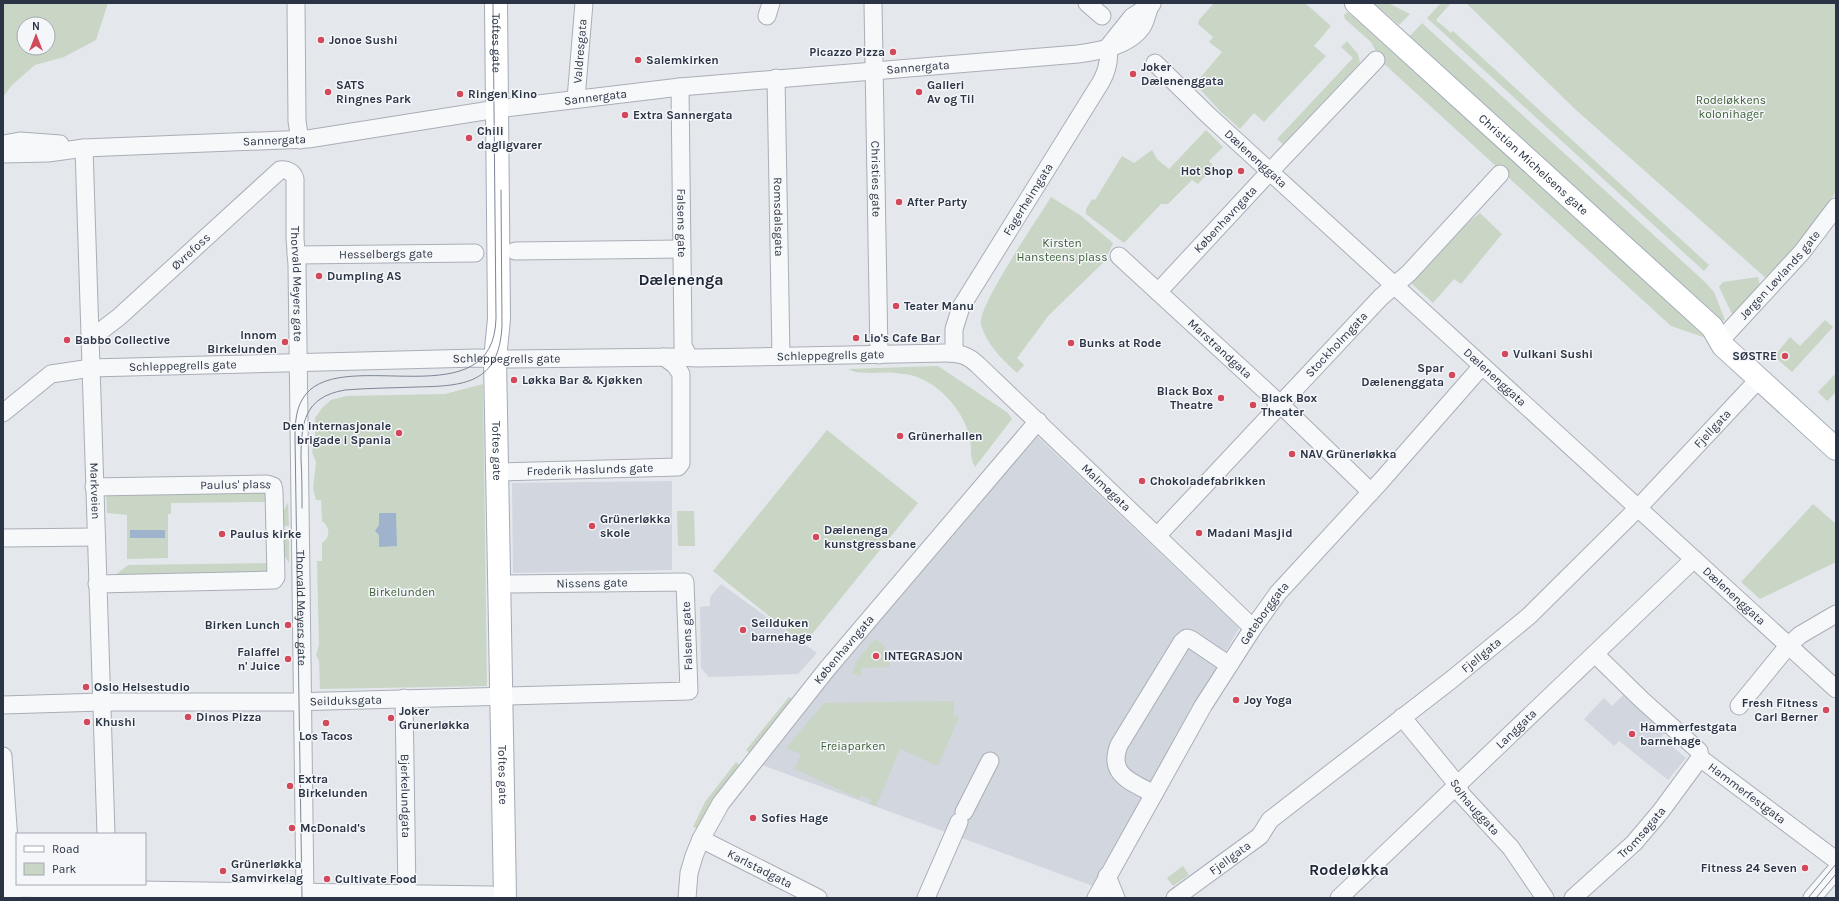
<svg xmlns="http://www.w3.org/2000/svg" width="1839" height="901" font-family="Karla,sans-serif">
<style>
.built{fill:#d2d6de}
.green{fill:#c9d6c5;fill-rule:evenodd}
.water{fill:#9fb4cc}
.lines{fill:none;stroke-linecap:round;stroke-linejoin:round}
.minor-casing{stroke:#a9aeb7;stroke-width:19}
.major-casing{stroke:#a3abb8;stroke-width:24}
.minor{stroke:#f7f8fa;stroke-width:17}
.major{stroke:#fff;stroke-width:22}
.tram{stroke:#7d8696;stroke-width:1}
.poi-dot{fill:#d1495b;stroke:#f4f6f9;stroke-width:1.5}
.labels{text-anchor:middle;stroke-width:3;stroke-linejoin:round;paint-order:stroke}
.poi-label{font-size:12px;font-weight:bold;fill:#2b3445;stroke:#f4f6f9;text-anchor:start}
.street-label{font-size:12px;fill:#2b3445;stroke:#f4f6f9}
.park-label{font-size:12px;fill:#3f6138;stroke:#f4f6f9}
.district-label{font-size:16px;font-weight:bold;fill:#1d2536;stroke:#f4f6f9}
</style>
<rect width="100%" height="100%" fill="#e4e7ec"/>
<!-- built -->
<path class="built" d="M1037,436L1239,628L1093,886L754,762Z
M672,481V570L513,573L512,483Z
M721,584L817,653L798,674L709,677L701,668L700,607L710,606V597Z
M1625,693L1666,732L1661,737L1686,758L1668,780L1619,741L1614,746L1584,719L1604,698L1612,706Z"/>
<!-- green -->
<path class="green" d="M3,3H108L96,40L64,57L35,65L12,85L3,97ZM24,24H48V48H24Z
M1214,3H1305L1331,26L1314,46L1326,56L1264,122L1254,113L1240,129L1221,112L1195,84L1222,52L1209,42L1213,37L1198,24L1199,20Z
M1374,3H1388L1410,14L1399,25Z
M1441,3H1451L1436,20L1451,33L1453,31L1709,265L1704,271L1427,18Z
M1466,3H1836V192L1818,218L1767,279L1576,110Z
M1347,12L1366,25L1691,323L1706,338L1671,326L1381,61L1371,42L1345,19L1344,15Z
M1422,23L1706,283L1714,292L1725,320L1722,321L1410,36Z
M1347,41L1358,54L1360,63L1283,144L1277,139L1353,58L1341,47Z
M1206,130L1223,147L1209,161L1214,167L1198,184L1192,180L1168,204H1161L1124,243L1086,214V209L1092,199L1095,200L1122,156L1134,163L1152,150L1157,159L1169,169Z
M1051,197L1080,215L1113,243L1105,261L1049,315L1017,358L1024,365L1017,373C1002,359 987,345 981,325C976,308 1039,217 1051,197Z
M1480,213L1502,234L1461,284L1454,279L1433,303L1412,284L1413,281L1471,220Z
M1758,277L1760,285L1734,314H1732L1719,287L1723,282Z
M1825,320L1833,327L1792,372L1775,357V355L1790,337L1800,346Z
M938,366L1008,413L1012,419L975,467C969,455 972,452 970,440C966,414 942,386 917,377C910,374 902,374 896,373C880,371 861,376 848,369Z
M1836,373V392L1827,401L1818,392Z
M483,384L487,686L320,689L319,661L316,655L319,645L317,561H322V543C331,537 330,527 322,521L321,500H316L313,489L316,462L312,452L315,441V418L322,408L331,400L346,396L445,394Z
M827,430L918,503L804,644L713,571Z
M265,491V502L171,503V514H168V558L127,559V515L107,513L106,494Z
M288,502L289,526H278L280,518Z
M1813,504L1836,524V562L1760,599L1741,582Z
M677,511H694L695,546H678Z
M278,537H289V563L281,550Z
M270,563V577L109,580L128,565Z
M875,639L885,647L886,651L889,654L890,667L861,668V676L851,673L855,668L854,664Z
M789,697L794,700L752,755L746,750Z
M954,701V716L959,717L938,766L900,749L876,806L869,804L871,800L861,795L859,799L795,769L801,754L786,748L824,703Z
M736,762L742,767L699,829L693,827L705,802Z
M1183,866L1189,875L1173,886L1167,878Z"/>
<!-- water -->
<path class="water" d="M379,513H396L397,546L379,547V535L375,531L379,525Z
M130,530H165V538H130Z"/>
<g class="lines">
<defs>
<g id="minor">
<path d="M296,3L297,121L300,140"/>
<path id="s1" d="M873,3L879,355"/>
<path d="M1087,3L1102,16"/>
<path d="M767,16L771,3"/>
<path id="s2" d="M1155,63L1208,115L1836,689"/>
<path id="s3" d="M776,78L781,356"/>
<path id="s4" d="M680,87L683,341V346L689,357"/>
<path id="s5" d="M576,99L584,3"/>
<path d="M3,144L20,141L60,144"/>
<path id="s6" d="M84,148L106,834"/>
<path id="s7" d="M3,154L48,153L84,148L308,139L497,109L680,87L1078,54C1100,51 1129,46 1142,27C1146,21 1147,13 1150,6"/>
<path d="M515,251L682,249"/>
<path id="s8" d="M296,255L475,253"/>
<path id="s9" d="M1119,256L1280,404L1371,492"/>
<path id="s10" d="M1158,292L1261,181L1376,60"/>
<path id="s11" d="M89,340L119,317L280,170C287,169 293,172 295,179V238L297,265L305,898"/>
<path id="s12" d="M1720,341L1802,252L1836,207"/>
<path id="s13" d="M954,353V329L961,307L1101,82C1107,71 1110,59 1108,47L1132,17L1152,4"/>
<path id="s14" d="M3,413L51,374L91,368L477,358L511,359L679,357L697,358L945,353C959,353 968,355 978,365L1253,628"/>
<path id="s15" d="M497,472L678,467L681,463V374L675,365L664,357"/>
<path id="s16" d="M94,487L267,484L273,486L274,491L276,577L274,580L97,584"/>
<path id="s17" d="M1158,535L1381,297L1409,273L1500,174"/>
<path d="M3,538L96,537"/>
<path id="s18" d="M1595,654L1642,700L1699,751L1700,758L1836,860"/>
<path id="s19" d="M404,698L407,894"/>
<path id="s20" d="M3,705L102,702H291L689,691L685,582L499,584"/>
<path d="M1739,706L1788,646L1800,635L1836,614"/>
<path id="s21" d="M1402,717L1452,778L1462,795L1511,848L1545,898"/>
<path d="M3,756L13,898"/>
<path d="M1154,794C1132,782 1107,775 1119,745L1182,642L1187,638L1192,640L1229,665"/>
<path d="M964,812L990,761"/>
<path id="s22" d="M701,839L818,898"/>
<path d="M1107,876L1116,898"/>
<path d="M3,888L491,895L504,898"/>
<path id="s23" d="M687,898L689,873L694,856L701,839L721,803L827,669L1038,421"/>
<path d="M926,898L959,822"/>
<path id="s24" d="M1096,898L1203,706L1253,628L1278,593L1381,481L1482,366"/>
<path id="s25" d="M1175,898L1260,836L1270,820L1451,680L1529,616L1638,508L1759,379"/>
<path id="s26" d="M1339,898L1694,559"/>
<path id="s27" d="M1573,898L1634,843L1661,811L1700,758"/>
<path d="M1812,898L1836,870"/>
</g>
<g id="major">
<path id="s28" d="M496,3L499,319L495,359L505,898"/>
<path id="s29" d="M1356,3L1712,327L1723,346L1836,449"/>
</g>
</defs>
<!-- minor casing -->
<use href="#minor" class="minor-casing"/>
<!-- major casing -->
<use href="#major" class="major-casing"/>
<!-- minor -->
<use href="#minor" class="minor"/>
<!-- major -->
<use href="#major" class="major"/>
<!-- tram -->
<path class="tram" d="M302,508C302,492 302,475 301,459C301,423 304,397 345,390C369,388 392,388 416,387C464,386 499,384 502,326L501,190
M302,898L295,437C295,422 296,406 306,394C346,346 494,420 496,318L493,3
M1808,898L1836,864
M1816,898L1836,874"/>
</g>
<!-- markers -->
<g class="poi-dot">
<circle cx="321" cy="40" r="4"/>
<circle cx="893" cy="52" r="4"/>
<circle cx="638" cy="60" r="4"/>
<circle cx="1133" cy="74" r="4"/>
<circle cx="328" cy="92" r="4"/>
<circle cx="919" cy="92" r="4"/>
<circle cx="460" cy="94" r="4"/>
<circle cx="625" cy="115" r="4"/>
<circle cx="469" cy="138" r="4"/>
<circle cx="1241" cy="171" r="4"/>
<circle cx="899" cy="202" r="4"/>
<circle cx="319" cy="276" r="4"/>
<circle cx="896" cy="306" r="4"/>
<circle cx="856" cy="338" r="4"/>
<circle cx="67" cy="340" r="4"/>
<circle cx="285" cy="342" r="4"/>
<circle cx="1071" cy="343" r="4"/>
<circle cx="1505" cy="354" r="4"/>
<circle cx="1785" cy="356" r="4"/>
<circle cx="1452" cy="375" r="4"/>
<circle cx="514" cy="380" r="4"/>
<circle cx="1221" cy="398" r="4"/>
<circle cx="1253" cy="405" r="4"/>
<circle cx="399" cy="433" r="4"/>
<circle cx="900" cy="436" r="4"/>
<circle cx="1292" cy="454" r="4"/>
<circle cx="1142" cy="481" r="4"/>
<circle cx="592" cy="526" r="4"/>
<circle cx="1199" cy="533" r="4"/>
<circle cx="222" cy="534" r="4"/>
<circle cx="816" cy="537" r="4"/>
<circle cx="288" cy="625" r="4"/>
<circle cx="743" cy="630" r="4"/>
<circle cx="876" cy="656" r="4"/>
<circle cx="288" cy="659" r="4"/>
<circle cx="86" cy="687" r="4"/>
<circle cx="1236" cy="700" r="4"/>
<circle cx="1826" cy="710" r="4"/>
<circle cx="188" cy="717" r="4"/>
<circle cx="391" cy="718" r="4"/>
<circle cx="87" cy="722" r="4"/>
<circle cx="326" cy="723" r="4"/>
<circle cx="1632" cy="734" r="4"/>
<circle cx="290" cy="786" r="4"/>
<circle cx="753" cy="818" r="4"/>
<circle cx="292" cy="828" r="4"/>
<circle cx="1805" cy="868" r="4"/>
<circle cx="223" cy="871" r="4"/>
<circle cx="327" cy="879" r="4"/>
</g>
<g class="labels">
<!-- poi labels -->
<g class="poi-label">
<text x="329" y="44">Jonoe Sushi</text>
<text x="885" y="56" text-anchor="end">Picazzo Pizza</text>
<text x="646" y="64">Salemkirken</text>
<text x="1141" y="71">Joker<tspan x="1141" dy="14">Dælenenggata</tspan></text>
<text x="336" y="89">SATS<tspan x="336" dy="14">Ringnes Park</tspan></text>
<text x="927" y="89">Galleri<tspan x="927" dy="14">Av og Til</tspan></text>
<text x="468" y="98">Ringen Kino</text>
<text x="633" y="119">Extra Sannergata</text>
<text x="477" y="135">Chili<tspan x="477" dy="14">dagligvarer</tspan></text>
<text x="1233" y="175" text-anchor="end">Hot Shop</text>
<text x="907" y="206">After Party</text>
<text x="327" y="280">Dumpling AS</text>
<text x="904" y="310">Teater Manu</text>
<text x="277" y="339" text-anchor="end">Innom<tspan x="277" dy="14">Birkelunden</tspan></text>
<text x="864" y="342">Lio's Cafe Bar</text>
<text x="75" y="344">Babbo Collective</text>
<text x="1079" y="347">Bunks at Rode</text>
<text x="1513" y="358">Vulkani Sushi</text>
<text x="1777" y="360" text-anchor="end">SØSTRE</text>
<text x="1444" y="372" text-anchor="end">Spar<tspan x="1444" dy="14">Dælenenggata</tspan></text>
<text x="522" y="384">Løkka Bar &amp; Kjøkken</text>
<text x="1213" y="395" text-anchor="end">Black Box<tspan x="1213" dy="14">Theatre</tspan></text>
<text x="1261" y="402">Black Box<tspan x="1261" dy="14">Theater</tspan></text>
<text x="391" y="430" text-anchor="end">Den internasjonale<tspan x="391" dy="14">brigade i Spania</tspan></text>
<text x="908" y="440">Grünerhallen</text>
<text x="1300" y="458">NAV Grünerløkka</text>
<text x="1150" y="485">Chokoladefabrikken</text>
<text x="600" y="523">Grünerløkka<tspan x="600" dy="14">skole</tspan></text>
<text x="824" y="534">Dælenenga<tspan x="824" dy="14">kunstgressbane</tspan></text>
<text x="1207" y="537">Madani Masjid</text>
<text x="230" y="538">Paulus kirke</text>
<text x="751" y="627">Seilduken<tspan x="751" dy="14">barnehage</tspan></text>
<text x="280" y="629" text-anchor="end">Birken Lunch</text>
<text x="280" y="656" text-anchor="end">Falaffel<tspan x="280" dy="14">n' Juice</tspan></text>
<text x="884" y="660">INTEGRASJON</text>
<text x="94" y="691">Oslo Helsestudio</text>
<text x="1244" y="704">Joy Yoga</text>
<text x="1818" y="707" text-anchor="end">Fresh Fitness<tspan x="1818" dy="14">Carl Berner</tspan></text>
<text x="399" y="715">Joker<tspan x="399" dy="14">Grunerløkka</tspan></text>
<text x="196" y="721">Dinos Pizza</text>
<text x="95" y="726">Khushi</text>
<text x="1640" y="731">Hammerfestgata<tspan x="1640" dy="14">barnehage</tspan></text>
<text x="326" y="740" text-anchor="middle">Los Tacos</text>
<text x="298" y="783">Extra<tspan x="298" dy="14">Birkelunden</tspan></text>
<text x="761" y="822">Sofies Hage</text>
<text x="300" y="832">McDonald's</text>
<text x="231" y="868">Grünerløkka<tspan x="231" dy="14">Samvirkelag</tspan></text>
<text x="1797" y="872" text-anchor="end">Fitness 24 Seven</text>
<text x="335" y="883">Cultivate Food</text>
</g>
<!-- street labels -->
<g class="street-label">
<text dy="4" stroke="none"><textPath href="#s28" startOffset="40">Toftes gate</textPath></text>
<text dy="4" stroke="none"><textPath href="#s5" startOffset="48">Valdresgata</textPath></text>
<text dy="4" stroke="none"><textPath href="#s7" startOffset="920">Sannergata</textPath></text>
<text dy="4" stroke="none"><textPath href="#s7" startOffset="596">Sannergata</textPath></text>
<text dy="4" stroke="none"><textPath href="#s7" startOffset="272">Sannergata</textPath></text>
<text dy="4" stroke="none"><textPath href="#s2" startOffset="139">Dælenenggata</textPath></text>
<text dy="4" stroke="none"><textPath href="#s29" startOffset="240">Christian Michelsens gate</textPath></text>
<text dy="4" stroke="none"><textPath href="#s1" startOffset="176">Christies gate</textPath></text>
<text dy="4" stroke="none"><textPath href="#s13" startOffset="174">Fagerheimgata</textPath></text>
<text dy="4" stroke="none"><textPath href="#s3" startOffset="139">Romsdalsgata</textPath></text>
<text dy="4" stroke="none"><textPath href="#s10" startOffset="99">Københavngata</textPath></text>
<text dy="4" stroke="none"><textPath href="#s4" startOffset="136">Falsens gate</textPath></text>
<text dy="4" stroke="none"><textPath href="#s11" startOffset="135">Øvrefoss</textPath></text>
<text dy="4" stroke="none"><textPath href="#s8" startOffset="90">Hesselbergs gate</textPath></text>
<text dy="4" stroke="none"><textPath href="#s12" startOffset="89">Jørgen Løvlands gate</textPath></text>
<text dy="4" stroke="none"><textPath href="#s11" startOffset="380">Thorvald Meyers gate</textPath></text>
<text dy="4" stroke="none"><textPath href="#s17" startOffset="261">Stockholmgata</textPath></text>
<text dy="4" stroke="none"><textPath href="#s9" startOffset="137">Marstrandgata</textPath></text>
<text dy="4" stroke="none"><textPath href="#s14" startOffset="842">Schleppegrells gate</textPath></text>
<text dy="4" stroke="none"><textPath href="#s14" startOffset="518">Schleppegrells gate</textPath></text>
<text dy="4" stroke="none"><textPath href="#s14" startOffset="194">Schleppegrells gate</textPath></text>
<text dy="4" stroke="none"><textPath href="#s2" startOffset="463">Dælenenggata</textPath></text>
<text dy="4" stroke="none"><textPath href="#s25" startOffset="716">Fjellgata</textPath></text>
<text dy="4" stroke="none"><textPath href="#s28" startOffset="448">Toftes gate</textPath></text>
<text dy="4" stroke="none"><textPath href="#s15" startOffset="93">Frederik Haslunds gate</textPath></text>
<text dy="4" stroke="none"><textPath href="#s14" startOffset="1170">Malmøgata</textPath></text>
<text dy="4" stroke="none"><textPath href="#s16" startOffset="142">Paulus' plass</textPath></text>
<text dy="4" stroke="none"><textPath href="#s6" startOffset="343">Markveien</textPath></text>
<text transform="translate(592 583) rotate(-1)" y="4">Nissens gate</text>
<text dy="4" stroke="none"><textPath href="#s2" startOffset="787">Dælenenggata</textPath></text>
<text dy="4" stroke="none"><textPath href="#s11" startOffset="704">Thorvald Meyers gate</textPath></text>
<text dy="4" stroke="none"><textPath href="#s24" startOffset="331">Gøteborggata</textPath></text>
<text transform="translate(687 636) rotate(-92)" y="4">Falsens gate</text>
<text dy="4" stroke="none"><textPath href="#s23" startOffset="299">Københavngata</textPath></text>
<text dy="4" stroke="none"><textPath href="#s25" startOffset="392">Fjellgata</textPath></text>
<text dy="4" stroke="none"><textPath href="#s20" startOffset="343">Seilduksgata</textPath></text>
<text dy="4" stroke="none"><textPath href="#s26" startOffset="245">Langgata</textPath></text>
<text dy="4" stroke="none"><textPath href="#s28" startOffset="772">Toftes gate</textPath></text>
<text dy="4" stroke="none"><textPath href="#s18" startOffset="208">Hammerfestgata</textPath></text>
<text dy="4" stroke="none"><textPath href="#s19" startOffset="98">Bjerkelundgata</textPath></text>
<text dy="4" stroke="none"><textPath href="#s21" startOffset="116">Solhauggata</textPath></text>
<text dy="4" stroke="none"><textPath href="#s27" startOffset="95">Tromsøgata</textPath></text>
<text dy="4" stroke="none"><textPath href="#s25" startOffset="68">Fjellgata</textPath></text>
<text dy="4" stroke="none"><textPath href="#s22" startOffset="66">Karlstadgata</textPath></text>
</g>
<!-- park labels -->
<g class="park-label">
<text x="1731" y="104">Rodeløkkens<tspan x="1731" dy="14">kolonihager</tspan></text>
<text x="1062" y="247">Kirsten<tspan x="1062" dy="14">Hansteens plass</tspan></text>
<text x="402" y="596">Birkelunden</text>
<text x="853" y="750">Freiaparken</text>
</g>
<!-- district labels -->
<g class="district-label">
<text x="681" y="285">Dælenenga</text>
<text x="1349" y="875">Rodeløkka</text>
</g>
</g>
<!-- border -->
<rect width="1839" height="901" fill="none" stroke="#2b3445" stroke-width="8"/>
<!-- legend -->
<rect x="16" y="833" width="130" height="52" fill="#f4f6f9" stroke="#a4a8b1"/>
<rect x="24" y="846" width="20" height="6" fill="#ffffff" stroke="#a4a8b1"/>
<text x="52" y="853" font-size="12" fill="#2b3445">Road</text>
<rect x="24" y="863" width="20" height="12" fill="#c9d6c5" stroke="#a4a8b1"/>
<text x="52" y="873" font-size="12" fill="#2b3445">Park</text>
<!-- north arrow -->
<g transform="translate(36 36)"><circle r="19" fill="#f4f6f9" stroke="#a4a8b1"/>
<path d="M0-3L7 15L0 10L-7 15Z" fill="#d1495b"/>
<text y="-6" font-size="11" font-weight="bold" text-anchor="middle" fill="#2b3445">N</text>
</g>
</svg>
